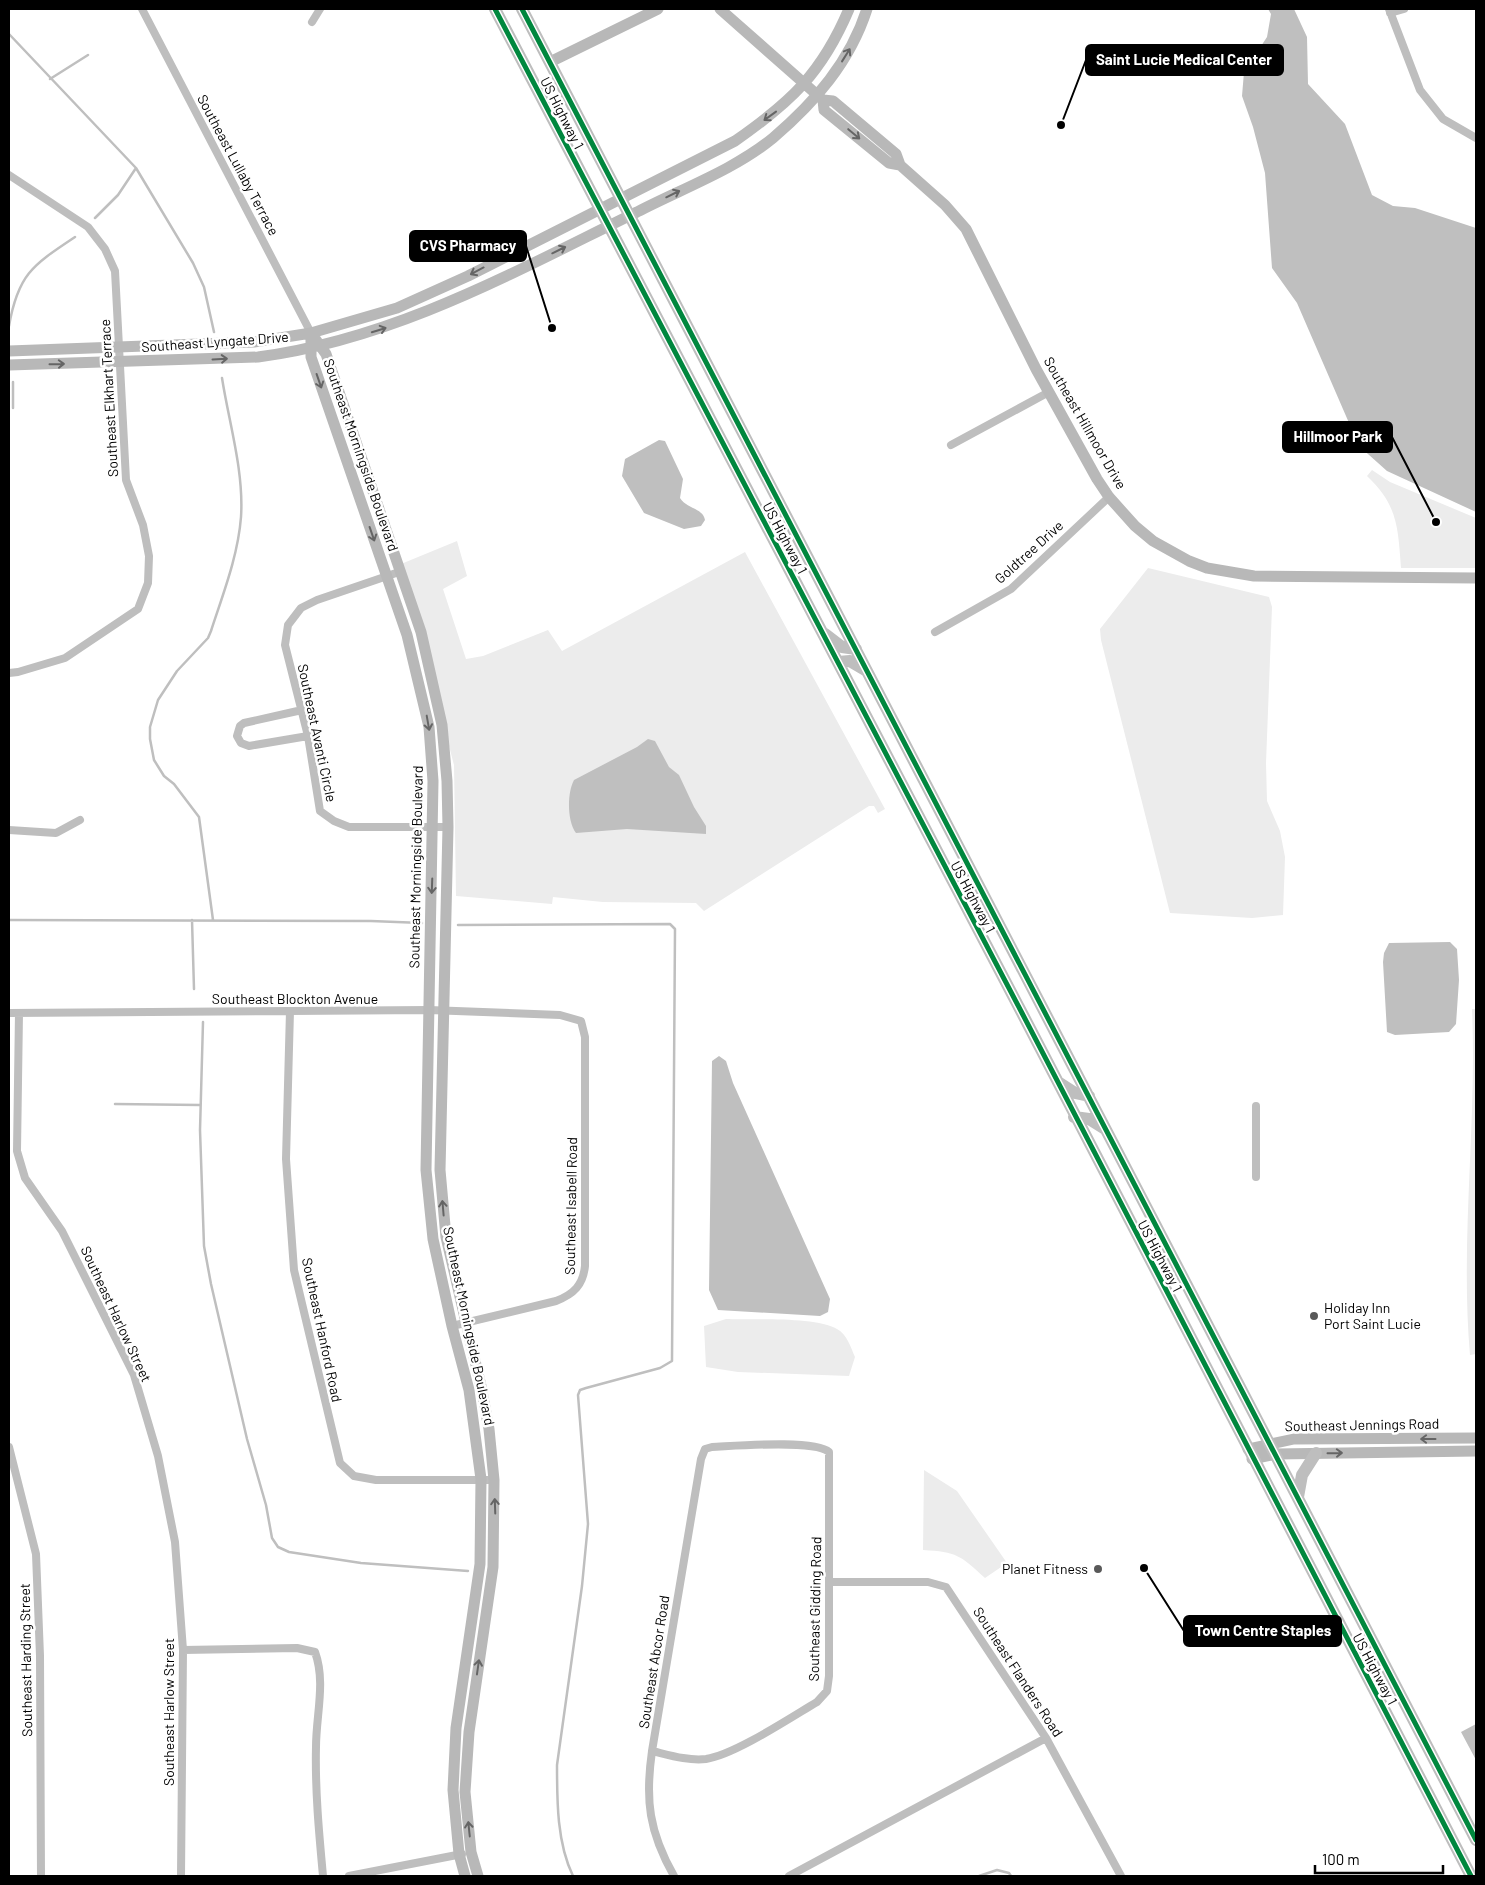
<svg xmlns="http://www.w3.org/2000/svg" width="1485" height="1885" font-family="Barlow,sans-serif">
<style>
.green{fill:#ececec}
.water{fill:#bfbfbf}
.lines{fill:none;stroke-linecap:round;stroke-linejoin:round}
.stream{stroke:#bfbfbf;stroke-width:2.5}
.street{stroke:#bebebe;stroke-width:8}
.secondary{stroke:#b8b8b8;stroke-width:11}
.primary{stroke:#bebebe;stroke-width:12}
.cycleway-casing{stroke:#fff;stroke-width:8}
.cycleway{stroke:#00873e;stroke-width:5}
.oneway{stroke:#656565}
.poi-dot{fill:#595959;stroke:#fff;stroke-width:2}
.labels{text-anchor:middle;stroke-width:5;stroke-linejoin:round;paint-order:stroke}
.street-label{font-size:14px;fill:#000;stroke:#fff}
.poi-label{font-size:14px;fill:#000;stroke:#fff;text-anchor:start}
.leader{fill:none;stroke:#000;stroke-width:2}
.callout-dot{fill:#000;stroke:#fff;stroke-width:2}
.callout{fill:#000;stroke:#000;stroke-width:2}
.callout-label{font-size:15px;text-anchor:middle;font-weight:bold;fill:#fff}
</style>
<rect width="100%" height="100%" fill="#fff"/>
<!-- green -->
<path class="green" d="M1372,470L1390,482L1476,518V568H1401C1398,528 1398,505 1367,476Z
M457,541L467,576L443,589L466,659L483,656L548,630L562,651L745,552L885,809L878,813L874,806H869L704,911L696,903L603,902L553,897L552,904L456,896L454,765L401,564Z
M1148,568L1269,597L1272,607L1266,763L1267,801L1280,831L1285,857L1283,915L1252,918L1170,913L1101,640L1100,629Z
M1472,1009H1476V1354L1470,1355C1460,1240 1477,1125 1472,1009Z
M726,1319C752,1320 816,1316 837,1329C847,1334 851,1348 855,1357L849,1376L738,1372L706,1367L704,1326Z
M924,1470L957,1491L1007,1563L985,1578C960,1555 957,1552 923,1550Z"/>
<!-- water -->
<path class="water" d="M1268,9H1294L1307,37L1308,84L1345,124L1372,195L1393,206L1415,208L1476,228V512L1387,471L1359,446L1297,303L1272,268L1265,173L1253,127L1242,96L1244,72L1267,37L1271,14Z
M659,440L665,441L683,479L680,498C687,509 703,508 705,520L701,526L684,529L644,513L622,476L625,459Z
M648,739L655,741L669,767L679,775L694,807L706,826V834L627,829L576,833C567,821 567,793 574,780L637,747Z
M1450,942L1457,949L1459,980L1456,1024L1449,1032L1395,1035L1387,1032L1383,962L1384,953L1389,943Z
M719,1056L726,1061L733,1083L830,1299L828,1312L820,1316L718,1310L709,1290L712,1061Z
M1476,1724V1760L1461,1732Z"/>
<g class="lines">
<!-- stream -->
<path class="stream" d="M9,34L136,168L193,263L204,287L214,332
M50,79L88,55
M95,218L118,195L136,168
M9,326C18,274 33,265 75,237
M13,382V408
M9,920L371,921L422,923
M192,920L194,989
M213,920L199,817L174,784L164,776L154,760L150,739V727L158,700L177,671L208,638L211,631C223,594 238,556 241,517C244,471 229,423 222,378
M458,925L670,924L675,929L672,1361L660,1368L586,1388L580,1390L578,1395L588,1524L582,1586L557,1765C557,1802 557,1843 573,1876
M203,1022L200,1130L204,1246L211,1284L247,1439L266,1505L272,1538L278,1547L289,1552L361,1563L468,1571
M115,1104L200,1105
M979,1876L997,1870L1009,1873L1011,1876"/>
<!-- street -->
<path class="street" d="M142,9L311,333
M1389,9L1420,90L1443,119L1476,138
M1390,13L1404,9
M312,22L320,9
M9,175L88,227L105,249L115,271L126,480L143,525L149,556L148,583L138,609L65,658L18,672L9,673
M951,445L1049,392
M399,572L317,600L301,608L288,625L285,645L308,736L320,811L334,821L349,827H448
M935,632L1011,589L1109,497
M302,710L244,723L240,726L237,736L241,743L249,746L308,736
M9,830L56,833L80,820
M290,1011L286,1159L294,1270L340,1463L354,1476L376,1480H494
M9,1013L429,1010L560,1015L581,1021L585,1037V1266C583,1285 574,1294 556,1301L452,1326
M19,1013L17,1151L25,1178L62,1231L134,1375L158,1456L175,1542L183,1650L181,1876
M1256,1106V1177
M9,1447L36,1554L40,1656L41,1876
M829,1582H928L946,1587L1046,1738L1121,1876
M183,1650L297,1648L315,1652C326,1682 316,1715 316,1747C315,1790 319,1833 323,1876
M652,1751C669,1755 688,1761 706,1759C734,1755 790,1718 817,1702L827,1691L829,1676V1452C815,1439 735,1446 712,1447L705,1449L701,1459L652,1751C645,1800 649,1832 674,1876
M349,1876L462,1854
M789,1876L1046,1738"/>
<!-- secondary -->
<path class="secondary" d="M720,9L823,100L833,101L896,154L900,165L945,205L966,229L1036,369L1097,479L1109,497L1135,526L1153,541L1189,561L1207,568L1254,576L1476,578
M550,62L658,9
M823,100L824,110L889,163L900,165
M311,333L326,354L421,632L442,725L447,781L448,827L440,1170L446,1237L481,1386L489,1429L494,1480L493,1567L469,1732L465,1792L471,1852L478,1876
M311,333V357L407,635L429,727L433,781L426,1170L433,1239L452,1326L469,1390L481,1479L480,1564L456,1728L453,1790L459,1854L465,1876
M9,351L254,342L311,333L397,308L468,276L735,141C791,102 822,73 849,9
M9,365L258,357C395,339 514,272 637,212C681,189 734,170 773,138C815,102 850,62 867,9
M1248,1449L1294,1439L1476,1438
M1252,1459L1277,1454L1476,1451"/>
<!-- primary -->
<path class="primary" d="M495,9L1022,1013L1471,1876
M522,9L1476,1840
M825,634L842,647L856,649
M838,662L850,661L867,671
M1058,1082L1075,1093L1089,1096
M1074,1117L1089,1119L1105,1129
M1298,1497L1302,1475L1316,1453"/>
<defs>
<path id="cycleway" d="M495,9L1022,1013L1471,1876
M522,9L1476,1840"/>
</defs>
<!-- cycleway casing -->
<use href="#cycleway" class="cycleway-casing"/>
<!-- cycleway -->
<use href="#cycleway" class="cycleway"/>
</g>
<!-- one-way arrows -->
<defs><path id="oneway-shaft" d="M-6 0H5M1.5-3L5.5 0L1.5 3" fill="none" stroke-width="1.6" stroke-linecap="round" stroke-linejoin="round" transform="scale(1.25)"/></defs>
<g class="oneway">
<use href="#oneway-shaft" transform="translate(846 55) rotate(-58)"/>
<use href="#oneway-shaft" transform="translate(770 116) rotate(144)"/>
<use href="#oneway-shaft" transform="translate(854 134) rotate(40)"/>
<use href="#oneway-shaft" transform="translate(673 194) rotate(-26)"/>
<use href="#oneway-shaft" transform="translate(559 250) rotate(-26)"/>
<use href="#oneway-shaft" transform="translate(477 271) rotate(152)"/>
<use href="#oneway-shaft" transform="translate(379 330) rotate(-17)"/>
<use href="#oneway-shaft" transform="translate(220 359) rotate(-3)"/>
<use href="#oneway-shaft" transform="translate(57 364) rotate(-1)"/>
<use href="#oneway-shaft" transform="translate(319 381) rotate(71)"/>
<use href="#oneway-shaft" transform="translate(372 534) rotate(71)"/>
<use href="#oneway-shaft" transform="translate(428 723) rotate(80)"/>
<use href="#oneway-shaft" transform="translate(432 886) rotate(92)"/>
<use href="#oneway-shaft" transform="translate(443 1208) rotate(-95)"/>
<use href="#oneway-shaft" transform="translate(1428 1439) rotate(180)"/>
<use href="#oneway-shaft" transform="translate(1335 1453) rotate(-1)"/>
<use href="#oneway-shaft" transform="translate(495 1506) rotate(-92)"/>
<use href="#oneway-shaft" transform="translate(478 1667) rotate(-82)"/>
<use href="#oneway-shaft" transform="translate(469 1829) rotate(-96)"/>
</g>
<!-- markers -->
<g class="poi-dot">
<circle cx="1314" cy="1316" r="5"/>
<circle cx="1098" cy="1569" r="5"/>
</g>
<g class="labels">
<!-- street labels -->
<g class="street-label">
<text transform="translate(562 113) rotate(63)" y="5">US Highway 1</text>
<text transform="translate(238 165) rotate(62)" y="5">Southeast Lullaby Terrace</text>
<text transform="translate(215 342) rotate(-4)" y="5">Southeast Lyngate Drive</text>
<text transform="translate(109 398) rotate(-93)" y="5">Southeast Elkhart Terrace</text>
<text transform="translate(1085 423) rotate(60)" y="5">Southeast Hillmoor Drive</text>
<text transform="translate(361 455) rotate(71)" y="5">Southeast Morningside Boulevard</text>
<text transform="translate(785 538) rotate(62)" y="5">US Highway 1</text>
<text transform="translate(1029 552) rotate(-42)" y="5">Goldtree Drive</text>
<text transform="translate(317 733) rotate(78)" y="5">Southeast Avanti Circle</text>
<text transform="translate(416 867) rotate(-89)" y="5">Southeast Morningside Boulevard</text>
<text transform="translate(973 897) rotate(62)" y="5">US Highway 1</text>
<text x="295" y="1004">Southeast Blockton Avenue</text>
<text transform="translate(571 1206) rotate(-89)" y="5">Southeast Isabell Road</text>
<text transform="translate(1160 1256) rotate(62)" y="5">US Highway 1</text>
<text transform="translate(116 1314) rotate(65)" y="5">Southeast Harlow Street</text>
<text transform="translate(469 1326) rotate(78)" y="5">Southeast Morningside Boulevard</text>
<text transform="translate(322 1330) rotate(78)" y="5">Southeast Hanford Road</text>
<text transform="translate(1362 1425) rotate(-1)" y="5">Southeast Jennings Road</text>
<text transform="translate(815 1609) rotate(-89)" y="5">Southeast Gidding Road</text>
<text transform="translate(26 1660) rotate(-91)" y="5">Southeast Harding Street</text>
<text transform="translate(654 1662) rotate(-81)" y="5">Southeast Abcor Road</text>
<text transform="translate(1375 1669) rotate(62)" y="5">US Highway 1</text>
<text transform="translate(1018 1672) rotate(57)" y="5">Southeast Flanders Road</text>
<text transform="translate(169 1712) rotate(-90)" y="5">Southeast Harlow Street</text>
</g>
<!-- poi labels -->
<g class="poi-label">
<text x="1324" y="1313">Holiday Inn<tspan x="1324" dy="16">Port Saint Lucie</tspan></text>
<text x="1088" y="1574" text-anchor="end">Planet Fitness</text>
</g>
</g>
<!-- callouts -->
<path class="leader" d="M1061 125L1086 60M552 328L526 246M1436 522L1392 437M1144 1568L1184 1631"/>
<g class="callout-dot">
<circle cx="1061" cy="125" r="5"/>
<circle cx="552" cy="328" r="5"/>
<circle cx="1436" cy="522" r="5"/>
<circle cx="1144" cy="1568" r="5"/>
</g>
<g class="callout">
<rect x="1086" y="45" width="197" height="30" rx="5"/>
<rect x="410" y="231" width="116" height="30" rx="5"/>
<rect x="1283" y="422" width="109" height="30" rx="5"/>
<rect x="1184" y="1616" width="157" height="30" rx="5"/>
</g>
<g class="callout-label">
<text x="1184" y="65">Saint Lucie Medical Center</text>
<text x="468" y="251">CVS Pharmacy</text>
<text x="1338" y="442">Hillmoor Park</text>
<text x="1263" y="1636">Town Centre Staples</text>
</g>
<!-- border -->
<rect width="1485" height="1885" fill="none" stroke="#000000" stroke-width="20"/>
<!-- scale -->
<path d="M1315 1865v8h128v-8" fill="none" stroke="#000000" stroke-width="2.5"/>
<text x="1322" y="1865" font-size="15" fill="#000000" stroke="#ffffff" stroke-width="4" paint-order="stroke">100 m</text>
</svg>
